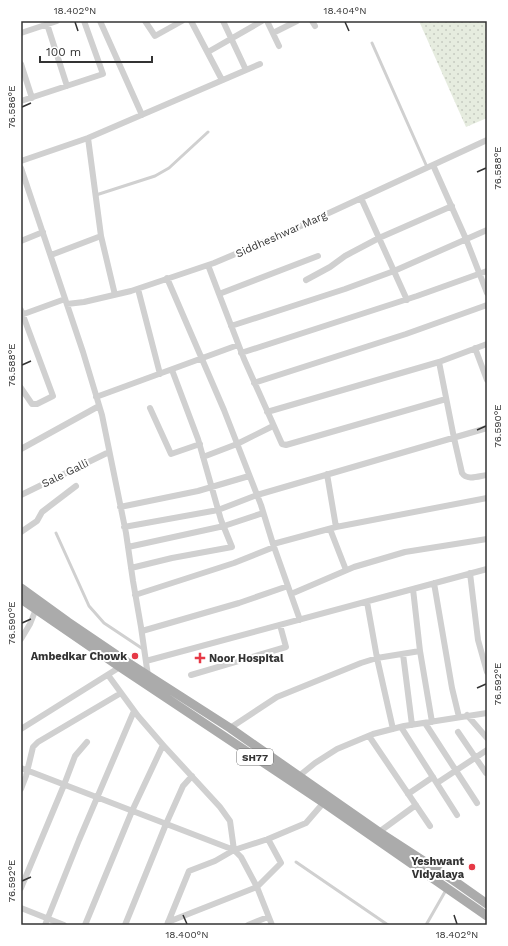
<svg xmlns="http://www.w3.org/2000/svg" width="508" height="946" font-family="'Work Sans',sans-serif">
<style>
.grass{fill:url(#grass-dots)}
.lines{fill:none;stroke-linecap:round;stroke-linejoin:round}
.service{stroke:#d0d0d0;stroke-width:3}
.minor{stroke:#d0d0d0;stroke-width:6}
.primary{stroke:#ababab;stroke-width:9}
.ticks{fill:none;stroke:#333;stroke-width:1.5}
.poi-dot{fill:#e63946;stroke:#fff;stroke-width:1.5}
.labels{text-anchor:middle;stroke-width:4;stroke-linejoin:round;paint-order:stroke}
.shield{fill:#fff;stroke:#707070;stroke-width:1}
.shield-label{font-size:10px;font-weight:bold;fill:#333}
.street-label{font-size:11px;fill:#333;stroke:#fff}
.poi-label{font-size:11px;font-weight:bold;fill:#333;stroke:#fff;text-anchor:end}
.neatline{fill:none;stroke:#333;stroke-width:1.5}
.ticks-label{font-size:10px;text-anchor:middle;fill:#333}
</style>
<defs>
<pattern id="grass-dots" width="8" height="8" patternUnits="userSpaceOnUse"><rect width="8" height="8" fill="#e6ecdf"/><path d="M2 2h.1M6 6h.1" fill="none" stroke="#c6cbc0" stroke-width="1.8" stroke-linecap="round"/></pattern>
</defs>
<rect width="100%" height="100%" fill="#fff"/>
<!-- grass -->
<path class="grass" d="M419,21H487V118L466,127Z"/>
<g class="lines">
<!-- service -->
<path class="service" d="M372,43L427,167
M96,195L155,176L169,168L208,132
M56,533L89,606L104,623L143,649
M296,862L388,925
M426,925L446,890"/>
<!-- minor -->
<path class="minor" d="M100,21L142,115
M145,21L155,36L182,21
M191,21L222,80
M223,21L246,70
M267,21L279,46
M312,21L315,26
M47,24L67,86
M21,33L57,21
M273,33L297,21
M208,52L262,21
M21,64L32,98
M21,101L103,74L84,21
M21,161L88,138L260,64
M433,165L466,239L487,293
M21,168L83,352L102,415L126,533L133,581L141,627L148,676
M361,198L407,300
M101,236L115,295
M21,241L43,232
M51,255L101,236L88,138
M318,256L219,294L244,359L282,444L286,445L446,399
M208,265L219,294
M167,278L224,410L261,505L273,544L300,620
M306,280L330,267L345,256L379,238L452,206
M138,289L160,374
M67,304L84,302L131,291L214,263L292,230L487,140
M21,310L53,396L37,404H32L21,388
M21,315L65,299
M231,326L345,289L394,271L487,230
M475,348L487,380
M241,353L417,296L487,271
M439,362L454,438L462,473C467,481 479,476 487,475
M254,383L406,334L487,305
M96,397L238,345
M150,408L171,454L200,444
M267,412L439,362L487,344
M21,449L99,406
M203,457L237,444L273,426
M327,474L336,527
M21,495L109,452
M120,507L198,491L249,476
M124,527L218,510L257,495L487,428
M330,529L346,570
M21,532L37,521L42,512L76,486
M273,544L336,527L487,498
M128,547L224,526L263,513
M131,568L172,558L232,547L221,520L198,439L172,370
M470,573L478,640L487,672
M434,583L452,688L459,717
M413,589L420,651L432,722
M291,594L354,567L405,552L487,539
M135,595L234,563L274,547
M367,602L377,658L393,729
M142,631L239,603L288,586
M21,639L30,624L36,609
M403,654L412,725
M146,661L487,569
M108,675L138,716L163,745L220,807L230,821L234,850L241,857L257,887L272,925
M191,675L286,647L280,625
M467,715L487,738
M425,723L477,803
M401,727L457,815
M230,728L277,697L361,663L377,658L420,651
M21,729L120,667
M458,732L486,773
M369,736L430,826
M21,768L234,850
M299,776L315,763L337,749L373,734L404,726L487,713
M437,783L487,750
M21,789L26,776L33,747L38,742L121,693
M408,794L433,777
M379,832L416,805
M21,888L64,785L75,756L87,742
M21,908L64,925
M168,922L257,887L281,863L268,839
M45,925L79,840L134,711
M85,925L132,811L163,745
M125,925L166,824L183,786L192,776
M167,925L189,871L215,861L234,850L268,839L306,823L325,801
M248,925L268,917"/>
<!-- primary -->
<path class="primary" d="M21,588L68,622L127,662L230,728L379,832L453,880L487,904
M21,599L120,667L324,803L487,916"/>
</g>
<!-- ticks -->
<path class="ticks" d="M75,22L78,31M345,22L349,31M22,107L31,103M477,172L486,168M22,365L31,361M477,430L486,426M22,623L31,619M477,688L486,684M22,881L31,877M183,915L187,924M454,915L457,924"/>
<!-- markers -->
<g class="poi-dot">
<circle cx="135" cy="656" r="4"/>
<path d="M198 652h4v4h4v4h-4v4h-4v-4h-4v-4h4z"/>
<circle cx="472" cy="867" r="4"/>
</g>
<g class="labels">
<!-- shield labels -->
<rect class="shield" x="237" y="749" width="36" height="16" rx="3"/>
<g class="shield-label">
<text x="255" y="761">SH77</text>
</g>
<!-- street labels -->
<g class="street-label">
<text transform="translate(281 234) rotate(-24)" y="4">Siddheshwar Marg</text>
<text transform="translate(65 473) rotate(-26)" y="4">Sale Galli</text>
</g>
<!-- poi labels -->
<g class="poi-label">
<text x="127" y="660">Ambedkar Chowk</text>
<text x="209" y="662" text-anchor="start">Noor Hospital</text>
<text x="464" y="865">Yeshwant<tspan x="464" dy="13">Vidyalaya</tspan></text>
</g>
</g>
<!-- border -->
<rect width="508" height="946" fill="none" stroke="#ffffff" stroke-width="44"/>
<!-- scale -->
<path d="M40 56v6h112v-6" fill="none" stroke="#333333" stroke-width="2"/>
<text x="46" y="56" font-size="12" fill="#333333" stroke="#ffffff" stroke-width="3" paint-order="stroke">100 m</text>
<rect x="22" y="22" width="464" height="902" class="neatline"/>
<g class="ticks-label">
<text x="75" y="14">18.402°N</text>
<text x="345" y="14">18.404°N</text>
<text transform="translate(11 107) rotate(-90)" y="4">76.586°E</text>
<text transform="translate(497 168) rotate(-90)" y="4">76.588°E</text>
<text transform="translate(11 365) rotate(-90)" y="4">76.588°E</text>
<text transform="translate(497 426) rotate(-90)" y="4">76.590°E</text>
<text transform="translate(11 623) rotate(-90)" y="4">76.590°E</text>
<text transform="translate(497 684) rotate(-90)" y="4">76.592°E</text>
<text transform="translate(11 881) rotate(-90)" y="4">76.592°E</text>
<text x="187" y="938">18.400°N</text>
<text x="457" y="938">18.402°N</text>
</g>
</svg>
